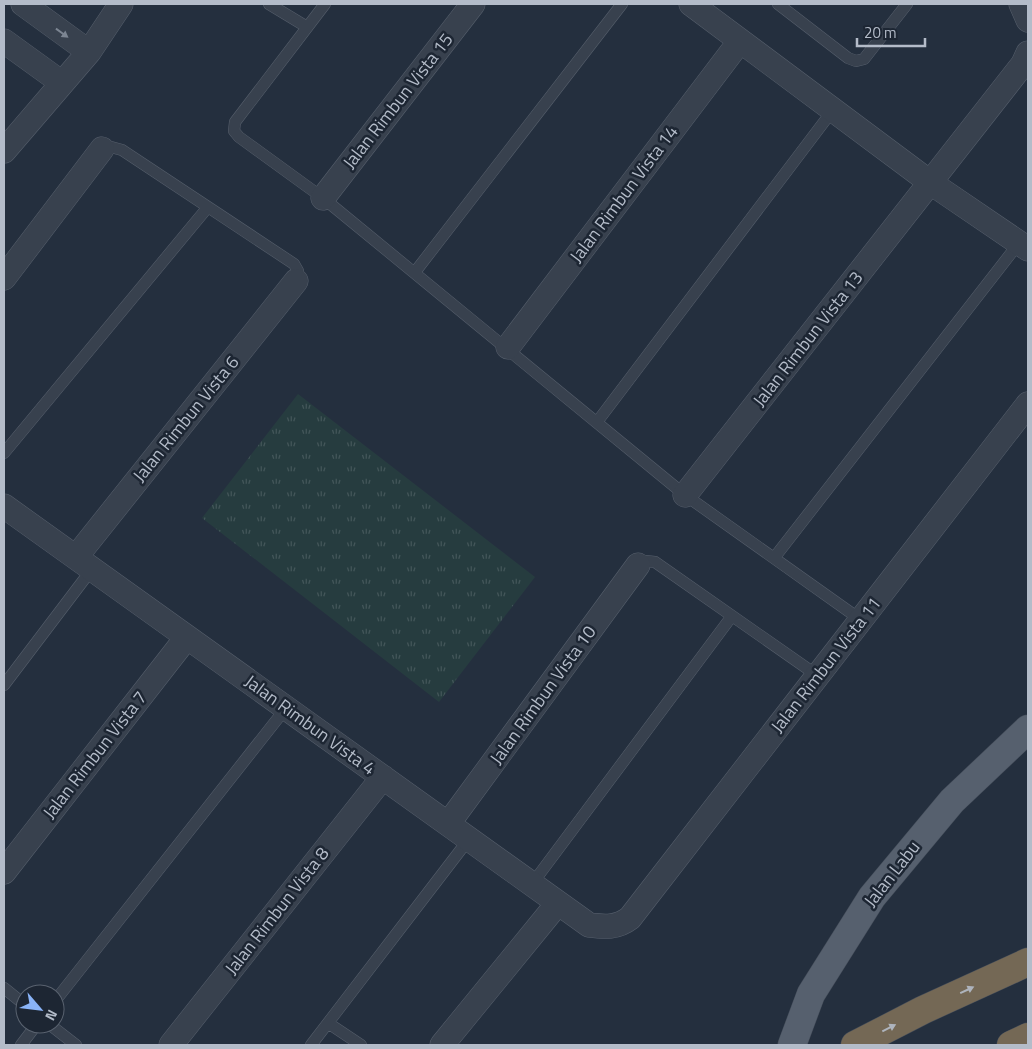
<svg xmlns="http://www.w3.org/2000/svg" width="1032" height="1049" font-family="'Titillium Web',sans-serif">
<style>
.park{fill:url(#park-tufts)}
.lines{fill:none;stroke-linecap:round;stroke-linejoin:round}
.service-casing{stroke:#565f6c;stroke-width:12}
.minor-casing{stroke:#565f6c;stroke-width:25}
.primary-casing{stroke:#414a57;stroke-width:29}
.motorway-casing{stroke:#434c59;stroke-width:29}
.service{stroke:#38414e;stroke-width:11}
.minor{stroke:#38414e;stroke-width:24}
.primary{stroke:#56606e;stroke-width:28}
.motorway{stroke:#746855;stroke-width:28}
.oneway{fill:#7c8592}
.oneway2{fill:#aeb4bd}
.labels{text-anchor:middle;stroke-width:5;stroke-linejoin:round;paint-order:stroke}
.street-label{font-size:18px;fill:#b4bcc9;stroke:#1d2633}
</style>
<defs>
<pattern id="park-tufts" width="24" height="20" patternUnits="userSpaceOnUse" patternTransform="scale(1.25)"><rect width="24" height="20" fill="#263c3f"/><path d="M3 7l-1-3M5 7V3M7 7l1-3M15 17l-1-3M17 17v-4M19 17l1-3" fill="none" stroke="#435659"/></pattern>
</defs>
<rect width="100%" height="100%" fill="#242f3e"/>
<!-- park -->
<path class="park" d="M298,394L535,577L439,702L202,518Z"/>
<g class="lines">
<defs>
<path id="service" d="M269,4L307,27
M325,4L235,122L234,131L239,137L323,198L685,495L861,620
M778,4L848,58L856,61L864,59L907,4
M102,149L111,147L122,150L294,264L298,271L296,281
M415,272L622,4
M597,422L833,110
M4,453L208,207
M774,558L1019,243
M638,565L646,561L655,562L818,676
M4,685L92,569
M532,884L732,616
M4,988L25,1005
M55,1001L286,708
M328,1023L361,1045
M49,1024L76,1045
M21,1045L37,1024
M311,1045L469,839"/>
<path id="minor" d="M23,4L89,52
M691,4L931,183L1028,249
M1021,4L1028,20
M4,41L62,83
M4,151L89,52L121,4
M323,198L473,4
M4,278L102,149
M508,347L740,41
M685,495L1023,64L1028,53
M4,506L589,925C605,927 617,928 630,918L1028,404
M76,557L296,281
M448,824L638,565
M4,872L187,637
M171,1045L383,777
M442,1045L558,903"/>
<path id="primary" d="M792,1045L811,994L872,897L952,801L1028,729"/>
<path id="motorway" d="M855,1045L923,1010L1028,962
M1011,1045L1028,1037"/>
</defs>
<!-- service casing -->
<use href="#service" class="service-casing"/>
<!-- minor casing -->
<use href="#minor" class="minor-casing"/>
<!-- primary casing -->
<use href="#primary" class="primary-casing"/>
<!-- motorway casing -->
<use href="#motorway" class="motorway-casing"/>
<!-- service -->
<use href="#service" class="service"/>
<!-- minor -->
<use href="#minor" class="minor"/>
<!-- primary -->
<use href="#primary" class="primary"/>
<!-- motorway -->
<use href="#motorway" class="motorway"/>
</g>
<!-- one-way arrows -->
<defs><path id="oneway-solid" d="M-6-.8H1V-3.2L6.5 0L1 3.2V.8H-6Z" transform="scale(1.25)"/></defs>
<use class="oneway" href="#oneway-solid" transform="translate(62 33) rotate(36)"/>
<g class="oneway2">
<use href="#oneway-solid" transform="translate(967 990) rotate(-25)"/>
<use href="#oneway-solid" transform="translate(889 1028) rotate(-27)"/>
</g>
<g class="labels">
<!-- street labels -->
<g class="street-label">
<text transform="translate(398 101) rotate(-52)" y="6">Jalan Rimbun Vista 15</text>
<text transform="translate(624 194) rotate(-53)" y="6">Jalan Rimbun Vista 14</text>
<text transform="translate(808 339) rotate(-52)" y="6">Jalan Rimbun Vista 13</text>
<text transform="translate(186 419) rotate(-51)" y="6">Jalan Rimbun Vista 6</text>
<text transform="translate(826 665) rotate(-52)" y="6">Jalan Rimbun Vista 11</text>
<text transform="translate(543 695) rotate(-54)" y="6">Jalan Rimbun Vista 10</text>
<text transform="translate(310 725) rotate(36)" y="6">Jalan Rimbun Vista 4</text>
<text transform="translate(95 755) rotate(-52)" y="6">Jalan Rimbun Vista 7</text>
<text transform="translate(892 874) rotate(-52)" y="6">Jalan Labu</text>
<text transform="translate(277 911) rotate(-52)" y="6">Jalan Rimbun Vista 8</text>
</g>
</g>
<!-- border -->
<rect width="1032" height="1049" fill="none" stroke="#b4bcc9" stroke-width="10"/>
<!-- north arrow -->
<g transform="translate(40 1009) rotate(118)"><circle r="24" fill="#1d2633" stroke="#59626f"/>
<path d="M0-4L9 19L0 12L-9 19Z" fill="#8ab4f8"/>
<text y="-8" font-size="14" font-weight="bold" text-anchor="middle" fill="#b4bcc9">N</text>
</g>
<!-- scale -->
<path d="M857 38v8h68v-8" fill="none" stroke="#b4bcc9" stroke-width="2.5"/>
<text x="864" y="38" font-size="15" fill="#b4bcc9" stroke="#1d2633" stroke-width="4" paint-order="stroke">20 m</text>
</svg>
